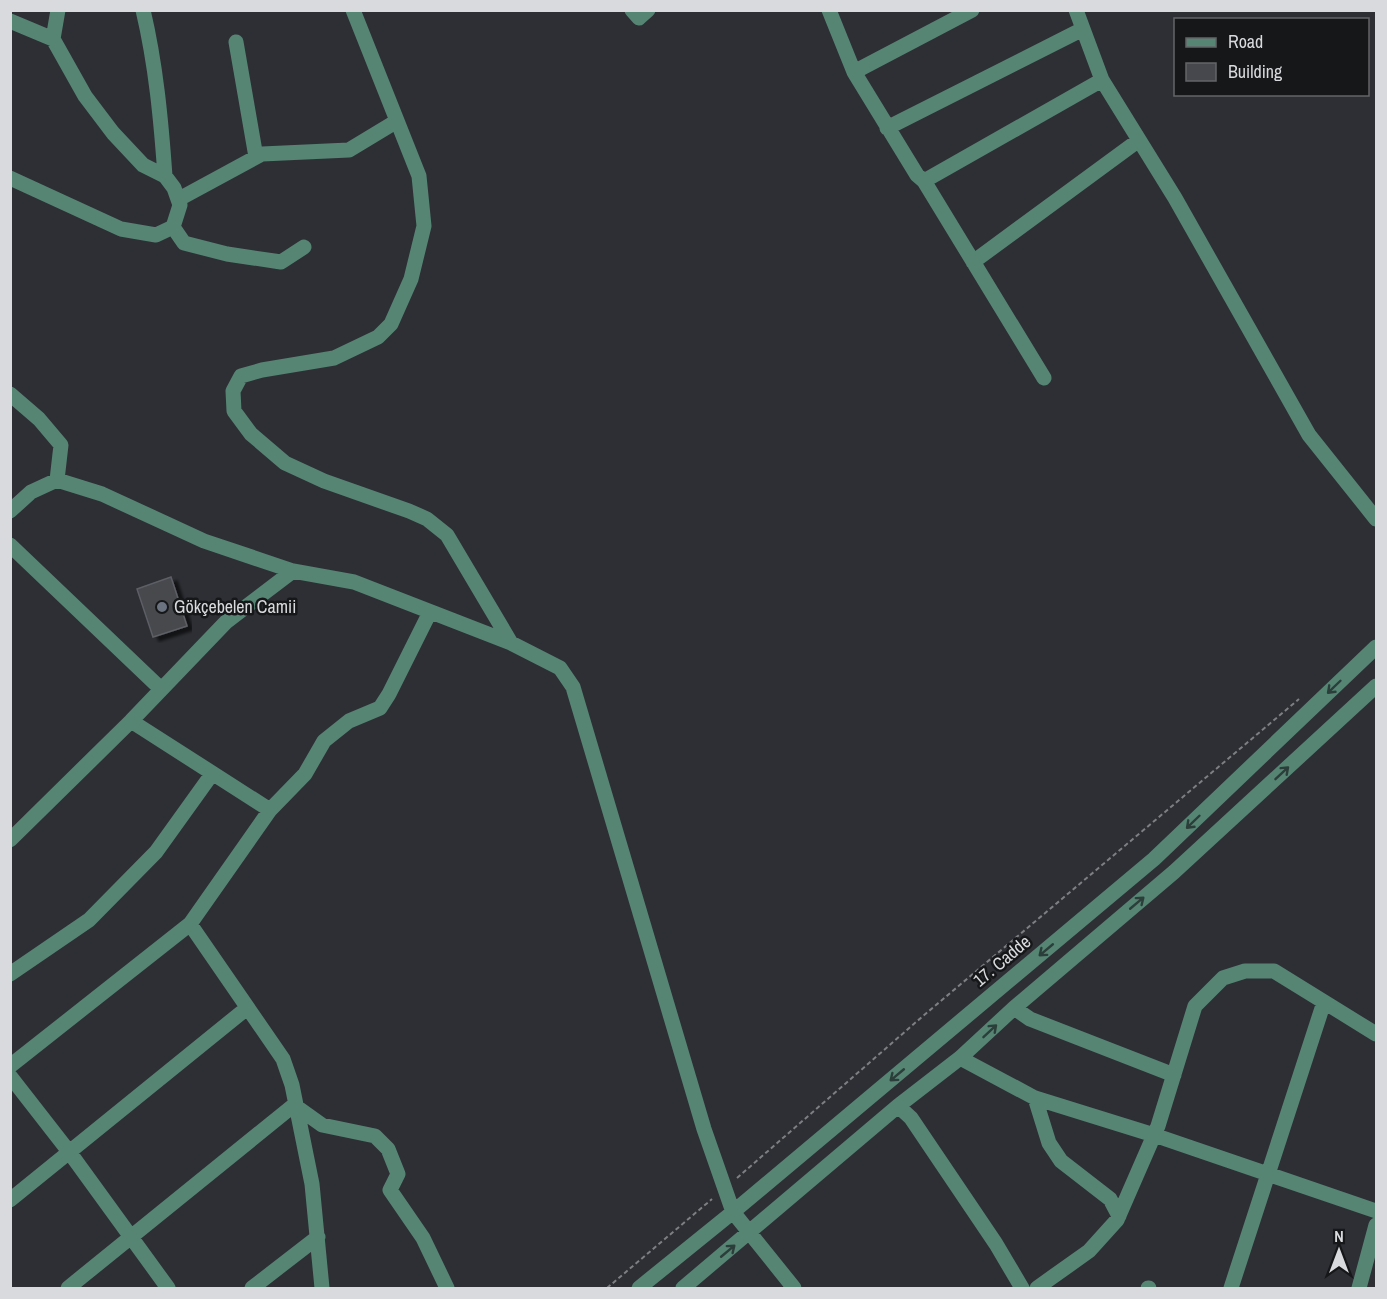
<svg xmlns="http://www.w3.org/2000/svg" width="1387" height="1299" font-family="'Archivo Narrow',sans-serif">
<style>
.building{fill:#46484e;stroke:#5d5f65;stroke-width:1.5;filter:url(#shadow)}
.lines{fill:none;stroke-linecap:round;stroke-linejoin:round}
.path{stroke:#7d7f83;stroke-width:2;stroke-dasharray:4.5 3;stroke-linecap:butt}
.minor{stroke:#568574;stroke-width:15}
.oneway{stroke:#2c3e39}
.worship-dot{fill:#6b7280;stroke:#161719;stroke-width:2}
.labels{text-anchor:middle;stroke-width:5;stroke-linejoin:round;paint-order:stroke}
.poi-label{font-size:18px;fill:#d8dadd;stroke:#161719;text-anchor:start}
.street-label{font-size:18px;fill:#d8dadd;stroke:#161719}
</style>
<defs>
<filter id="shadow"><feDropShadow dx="6" dy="4" stdDeviation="1.5" flood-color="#0009"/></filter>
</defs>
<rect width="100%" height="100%" fill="#2d2f34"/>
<!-- building -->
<path class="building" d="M171,577L187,626L153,637L137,589Z"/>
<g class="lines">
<!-- path -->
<path class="path" d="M737,1178L923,1016L1299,699
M607,1288L712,1199"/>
<!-- minor -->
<path class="minor" d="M143,10C156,65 161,120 165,176
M353,10L419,176L424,226L411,279L391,324L378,337L334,358L262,370L241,376L233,391L234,411L251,434L285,463L324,481L409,511L427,519L447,535L511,643
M632,10L639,18L648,10
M829,10L854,72L917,175L924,181L1044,378
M1076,10L1102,80L1175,198L1309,435L1376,519
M10,21L53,39
M236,42L256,157
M854,72L972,10
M887,128L1083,29
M10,178L121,229L156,235L173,227L180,205L174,188L165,176L143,165L113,133L85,96L53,39L58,10
M924,181L1102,80
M179,199L262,154L349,150L397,121
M173,227L184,243L227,254L281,262L304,247
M973,262L1139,140
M10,394L39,419L61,445L57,480
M10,511L31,492L57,480L102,494L204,541L293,571
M10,545L161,689
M131,721L270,810
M10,840L131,721L226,622L293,571L354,582L511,643L560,668L573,687L704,1129L733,1212L794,1288
M190,924L283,1059L292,1085L312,1184L322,1288
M10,974L89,920L156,852L212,774
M1014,1008L1030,1019L1174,1075
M960,1058L1035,1098L1154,1135L1376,1211
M10,1066L190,924L270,810L305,774L324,741L349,721L380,708L389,694L430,612
M10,1076L70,1153L168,1288
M1035,1098L1049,1143L1061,1161L1110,1199L1119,1216
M898,1106L911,1118L996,1244L1022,1288
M10,1200L247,1008
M68,1288L294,1105L322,1125L375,1136L388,1149L398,1174L390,1190L423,1238L447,1288
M252,1288L318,1237
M639,1288L733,1212L1154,859L1376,647
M683,1288L898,1106L960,1058L1014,1008L1174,872L1376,686
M1037,1288L1089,1251L1117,1220L1158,1126L1195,1006L1223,978L1245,971H1274L1376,1034
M1148,1288H1149
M1231,1288L1324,1002
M1359,1288L1376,1225"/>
</g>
<!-- one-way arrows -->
<defs><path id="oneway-shaft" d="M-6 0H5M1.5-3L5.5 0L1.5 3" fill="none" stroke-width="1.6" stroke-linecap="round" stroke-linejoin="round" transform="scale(1.5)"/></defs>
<g class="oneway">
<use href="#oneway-shaft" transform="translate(1334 687) rotate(136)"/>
<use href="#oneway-shaft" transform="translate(1282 773) rotate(-43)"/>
<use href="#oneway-shaft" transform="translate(1193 822) rotate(136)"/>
<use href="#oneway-shaft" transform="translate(1137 903) rotate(-40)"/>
<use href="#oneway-shaft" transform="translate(1046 950) rotate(140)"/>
<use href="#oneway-shaft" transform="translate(990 1031) rotate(-43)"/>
<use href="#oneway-shaft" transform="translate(897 1075) rotate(140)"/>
<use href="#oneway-shaft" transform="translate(728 1251) rotate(-40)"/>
</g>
<!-- markers -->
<circle class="worship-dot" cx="162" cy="607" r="6"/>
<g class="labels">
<!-- poi labels -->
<g class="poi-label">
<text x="174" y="613">Gökçebelen Camii</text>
</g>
<!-- street labels -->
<g class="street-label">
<text transform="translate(1002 961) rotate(-40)" y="6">17. Cadde</text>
</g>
</g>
<!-- border -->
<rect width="1387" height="1299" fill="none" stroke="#d8dadd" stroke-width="24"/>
<!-- legend -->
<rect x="1174" y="18" width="195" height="78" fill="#161719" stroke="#646567" stroke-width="1.5"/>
<rect x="1186" y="38" width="30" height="9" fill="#568574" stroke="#646567" stroke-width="1.5"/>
<text x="1228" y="48" font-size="18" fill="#d8dadd">Road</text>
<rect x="1186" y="63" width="30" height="18" fill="#46484e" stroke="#646567" stroke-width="1.5"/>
<text x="1228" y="78" font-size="18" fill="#d8dadd">Building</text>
<!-- north arrow -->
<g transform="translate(1339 1251)" stroke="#161719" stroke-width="4.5" paint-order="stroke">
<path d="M0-4.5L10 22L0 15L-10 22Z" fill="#d8dadd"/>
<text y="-9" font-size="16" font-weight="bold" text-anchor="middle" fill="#d8dadd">N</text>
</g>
</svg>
